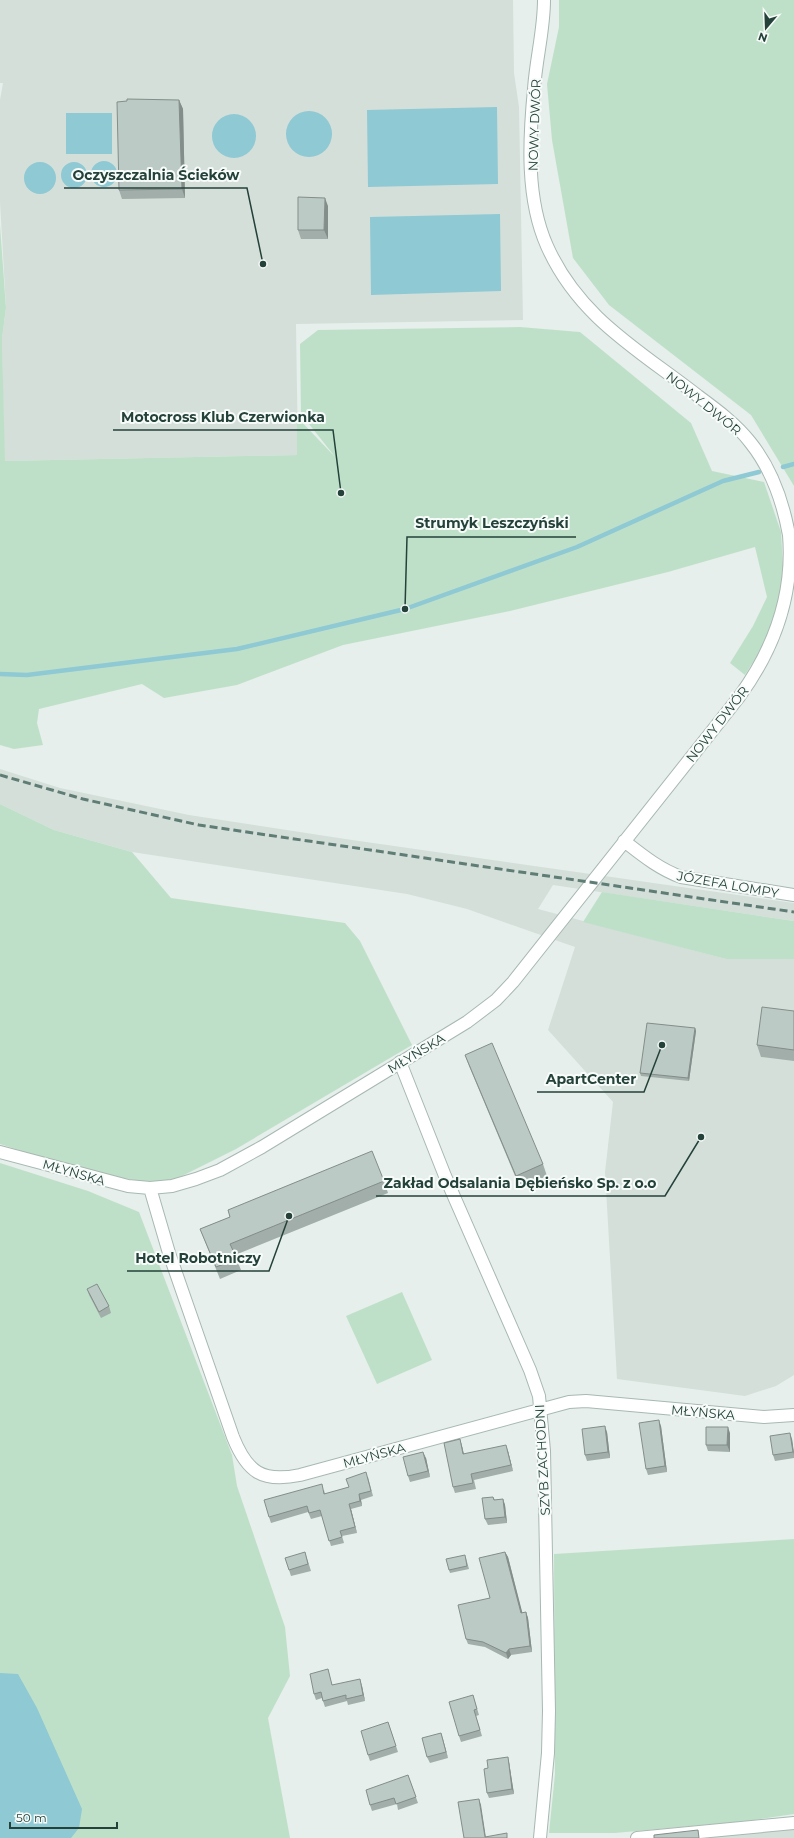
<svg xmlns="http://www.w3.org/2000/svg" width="794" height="1838" font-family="Montserrat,sans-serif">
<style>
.built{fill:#d4dfda}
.green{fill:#bfe0c8}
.water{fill:#8ec9d4}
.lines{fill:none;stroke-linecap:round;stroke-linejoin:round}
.stream{stroke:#8ec9d4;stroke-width:4.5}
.minor-casing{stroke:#a8b8b2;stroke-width:14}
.minor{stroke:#fff;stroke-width:12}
.rail{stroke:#5f7d75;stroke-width:3;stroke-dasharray:8 4;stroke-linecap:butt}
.wall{fill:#a1aea9}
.shaded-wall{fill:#838d89}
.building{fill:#bbcac4;stroke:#838d89}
.labels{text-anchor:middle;stroke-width:4;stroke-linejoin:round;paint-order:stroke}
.street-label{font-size:13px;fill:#24423a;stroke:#f7fbf9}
.leader{fill:none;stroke:#24423a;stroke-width:1.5}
.callout-dot{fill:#24423a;stroke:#f7fbf9;stroke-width:1.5}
.callout-label{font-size:14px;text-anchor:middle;font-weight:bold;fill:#24423a;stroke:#f7fbf9;stroke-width:4;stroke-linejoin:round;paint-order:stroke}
</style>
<rect width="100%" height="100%" fill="#e6efeb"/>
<!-- built -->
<path class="built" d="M0,0H513L514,73L519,107L523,320L296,324L298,455L4,461L2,339L6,308L0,202V100L3,83H0Z
M0,769L60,788L189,815L352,840L794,903V921L553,885L538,909L726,959H794V1375L776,1386L745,1396L617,1379L605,1172L613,1102L548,1030L575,947L467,909L407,894L132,852L54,830L0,804Z
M794,1829V1838H678Z"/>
<!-- green -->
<path class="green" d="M559,0H794V486L751,415L609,305L573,258L552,140L547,84L559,27Z
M0,225L6,308L2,339L5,461L297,455V417L336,458L301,414L300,344L318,330L520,327L580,332L691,423L712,471L764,482L781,532L784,585L770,635L745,675L730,663L753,626L767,597L755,547L668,572L510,611L343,645L237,685L164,698L142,684L39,709L37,723L43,745L14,749L0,745Z
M0,804L54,830L132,852L171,898L345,923L360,941L412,1045L236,1149L176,1179L149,1182L90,1173L0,1144Z
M602,892L794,921V959H726L583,922Z
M0,1163L88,1191L139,1212L232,1455L237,1486L285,1627L290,1676L268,1718L290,1838H0Z
M402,1292L432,1360L377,1384L346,1316Z
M794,1539V1814L747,1821L615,1833H549L555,1774L554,1554Z"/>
<!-- water -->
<path class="water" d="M497,107L498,184L368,187L367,110Z
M286 134a23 23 0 1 1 46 0a23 23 0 1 1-46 0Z
M66,113H112V154H66Z
M212 136a22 22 0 1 1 44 0a22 22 0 1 1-44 0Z
M91 174a13 13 0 1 1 26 0a13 13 0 1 1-26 0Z
M24 178a16 16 0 1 1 32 0a16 16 0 1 1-32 0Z
M61 175a13 13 0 1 1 26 0a13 13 0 1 1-26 0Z
M500,214L501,291L371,295L370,217Z
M0,1673L18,1674L37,1708L82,1809L79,1828L71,1838H0Z"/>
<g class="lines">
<!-- stream -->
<path class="stream" d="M783,467L794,464
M0,674L27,675L237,649L405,609L577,547L723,481L759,472"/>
<defs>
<path id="minor" d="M624,841C642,855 659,869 681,877L794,895
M400,1062L445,1176L530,1370L539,1396L544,1451L549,1711L548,1753L540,1838
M0,1152L128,1186L150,1188L172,1186L196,1179L220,1170L262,1147L467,1022L496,1000L513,982L739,697C774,649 794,596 789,535C783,502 771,468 750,442C736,424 717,410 698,396C639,350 579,318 547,246C526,199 529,140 534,89C536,59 544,30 544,0
M150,1188L169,1253L233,1437C247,1472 262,1483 300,1475L569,1402L586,1401L764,1417L794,1415
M637,1838L794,1823"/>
</defs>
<!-- minor casing -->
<use href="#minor" class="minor-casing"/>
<!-- minor -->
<use href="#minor" class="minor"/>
<!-- rail -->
<path class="rail" d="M0,775L83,799L199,825L794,912"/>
</g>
<!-- wall -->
<path class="wall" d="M179,100L183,109L185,198L122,199L119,190Z
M328,206V239H301L298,230Z
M794,1011V1061L761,1057L757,1045Z
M695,1028L696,1031L689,1081L641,1076L640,1073Z
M465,1055L543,1164L547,1176L520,1188L469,1066Z
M384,1181L388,1193L235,1255L241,1270L220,1279L200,1229L230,1217L228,1210Z
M87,1289L109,1306L111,1313L101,1318L89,1295Z
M661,1426L667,1472L648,1475L646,1469Z
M607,1432L610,1458L587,1461L585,1455Z
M730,1433V1452L708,1451L706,1445Z
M460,1439L462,1446L464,1454L508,1451L513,1471L474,1480L476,1489L455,1493L453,1487Z
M792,1439L794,1452V1458L775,1461L773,1455Z
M426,1458L430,1477L410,1482L408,1476Z
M368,1477L373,1496L361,1500L362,1506L351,1509L357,1533L342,1536L344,1543L331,1546L322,1516L311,1519L308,1512L271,1523L269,1517L324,1490L325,1494L349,1487Z
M493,1497L495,1500L503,1499L505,1505L507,1523L488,1525L485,1519Z
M305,1552L311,1571L291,1576L289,1570Z
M505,1552L508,1557L522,1613L526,1612L528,1618L532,1652L511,1655L508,1659L485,1647L468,1644L466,1639L490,1598Z
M466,1558L469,1569L450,1573L449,1570Z
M328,1669L332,1685L362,1686L365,1701L348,1705L347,1701L325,1707L322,1698L316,1700L314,1694Z
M473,1695L479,1715L476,1716L482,1736L461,1742L459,1736Z
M388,1722L398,1752L370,1761L368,1755Z
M441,1733L448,1758L430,1763L427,1757Z
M509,1762L514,1794L489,1798L487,1793L488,1768Z
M408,1775L418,1803L398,1810L397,1804L372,1811L370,1805Z"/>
<!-- shaded-wall -->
<path class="shaded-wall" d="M179,100L183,109L185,198L182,189Z
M325,198L328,206V239L324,230Z
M695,1028L696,1031L689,1081L688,1078Z
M659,1420L661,1426L667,1472L665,1466Z
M605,1426L607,1432L610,1458L608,1452Z
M728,1427L730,1433V1452L727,1445Z
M790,1433L792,1439L794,1455L793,1452Z
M460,1439L462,1446L465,1460L463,1454Z
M506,1445L508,1451L513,1471L511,1465Z
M423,1452L426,1458L430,1477L428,1471Z
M359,1494L361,1500L362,1506L360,1501Z
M503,1499L505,1505L507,1523L505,1517Z
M349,1504L351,1509L357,1533L355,1527Z
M505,1552L508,1557L524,1619L521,1613Z
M526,1612L528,1618L532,1652L530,1646Z
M509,1649L511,1655L508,1659L506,1653Z
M360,1679L362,1686L365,1701L363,1695Z
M441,1733L443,1739L448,1758L446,1752Z
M508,1757L509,1762L514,1794L512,1789Z
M479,1799L481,1805L486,1838H485Z"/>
<!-- building -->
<path class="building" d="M127,99L179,100L182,189L119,190L117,102L127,101Z
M298,197L325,198L324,230H298Z
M762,1007L794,1011V1050L757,1045Z
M647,1023L695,1028L688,1078L640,1073Z
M492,1043L543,1164L516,1176L465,1055Z
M372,1151L384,1181L230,1244L237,1259L216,1267L200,1229L230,1217L228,1210Z
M97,1284L109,1306L99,1312L87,1289Z
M659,1420L665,1466L646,1469L639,1423Z
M605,1426L608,1452L585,1455L582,1429Z
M706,1427H728L727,1445H706Z
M790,1433L793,1452L773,1455L770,1436Z
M460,1439L463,1454L506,1445L511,1465L471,1474L473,1483L453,1487L444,1443Z
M423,1452L428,1471L408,1476L403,1457Z
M366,1472L371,1491L359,1494L360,1501L349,1504L355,1527L340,1531L342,1537L329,1541L320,1510L309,1513L307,1506L269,1517L264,1500L322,1484L324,1494L349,1487L346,1479Z
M493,1497L494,1500L503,1499L505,1517L485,1519L482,1498Z
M305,1552L308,1564L289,1570L285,1558Z
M505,1552L521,1613L526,1612L530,1646L509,1649L506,1653L483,1642L466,1639L458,1605L490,1598L479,1558Z
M465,1555L467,1566L449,1570L446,1559Z
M328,1669L332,1685L360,1679L363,1695L346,1699V1695L323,1701L321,1692L314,1694L310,1674Z
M473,1695L477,1709L474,1710L480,1730L459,1736L449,1702Z
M388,1722L396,1746L368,1755L361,1731Z
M441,1733L446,1752L427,1757L422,1738Z
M508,1757L512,1789L487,1793L484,1769L488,1768L487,1760Z
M408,1775L416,1797L396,1804L394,1798L370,1805L366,1790Z
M479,1799L485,1837L507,1833V1838H464L458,1802Z
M698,1830L699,1838H654V1835Z"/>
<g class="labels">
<!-- street labels -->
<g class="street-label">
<text transform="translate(534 125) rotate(-88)" y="5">NOWY DWÓR</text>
<text transform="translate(704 403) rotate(39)" y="5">NOWY DWÓR</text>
<text transform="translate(717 724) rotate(-52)" y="5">NOWY DWÓR</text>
<text transform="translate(728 884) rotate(10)" y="5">JÓZEFA LOMPY</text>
<text transform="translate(416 1053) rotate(-31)" y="5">MŁYŃSKA</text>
<text transform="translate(74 1172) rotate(16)" y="5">MŁYŃSKA</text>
<text transform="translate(703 1412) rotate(5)" y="5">MŁYŃSKA</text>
<text transform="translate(374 1455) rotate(-15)" y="5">MŁYŃSKA</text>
<text transform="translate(542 1460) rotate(-93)" y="5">SZYB ZACHODNI</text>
</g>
</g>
<!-- callouts -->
<path class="leader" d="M263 264L247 188H64M341 493L333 430H113M405 609L407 537H576M662 1045L644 1092H537M701 1137L665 1196H376M289 1216L269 1271H127"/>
<g class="callout-dot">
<circle cx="263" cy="264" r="4"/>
<circle cx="341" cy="493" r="4"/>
<circle cx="405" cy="609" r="4"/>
<circle cx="662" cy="1045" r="4"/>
<circle cx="701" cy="1137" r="4"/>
<circle cx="289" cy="1216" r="4"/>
</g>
<g class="callout-label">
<text x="156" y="180">Oczyszczalnia Ścieków</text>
<text x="223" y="422">Motocross Klub Czerwionka</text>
<text x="492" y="528">Strumyk Leszczyński</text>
<text x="591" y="1084">ApartCenter</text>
<text x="520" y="1188">Zakład Odsalania Dębieńsko Sp. z o.o</text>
<text x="198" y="1263">Hotel Robotniczy</text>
</g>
<!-- north arrow -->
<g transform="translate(766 28) rotate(199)" stroke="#f7fbf9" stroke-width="3" paint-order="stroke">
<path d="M0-3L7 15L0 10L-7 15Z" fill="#24423a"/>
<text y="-6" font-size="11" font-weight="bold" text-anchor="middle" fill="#24423a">N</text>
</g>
<!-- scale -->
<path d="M10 1822v6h107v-6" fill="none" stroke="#24423a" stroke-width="2"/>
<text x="16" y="1822" font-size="12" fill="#24423a" stroke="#f7fbf9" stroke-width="3" paint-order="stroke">50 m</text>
</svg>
